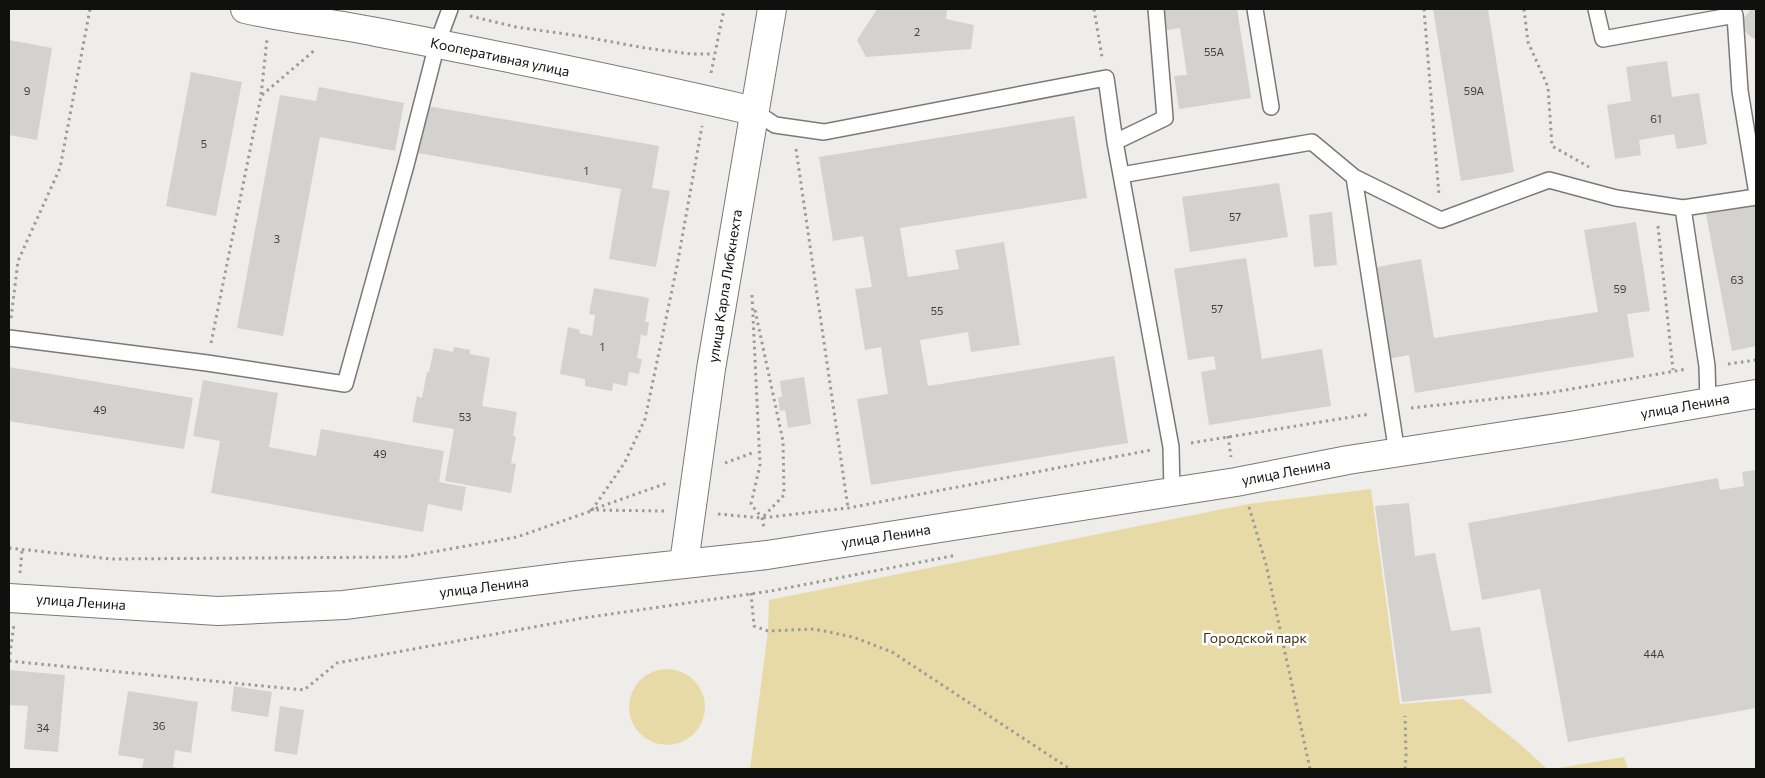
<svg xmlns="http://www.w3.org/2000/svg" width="1765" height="778" font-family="Commissioner,sans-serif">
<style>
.green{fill:#e8daa6}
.building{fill:#d3d2cf}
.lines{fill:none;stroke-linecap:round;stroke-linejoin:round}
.lane-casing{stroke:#7a7976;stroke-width:18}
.street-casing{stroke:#7a7976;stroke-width:30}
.secondary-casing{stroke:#7a7976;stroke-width:30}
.path{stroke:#9c9b99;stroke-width:3;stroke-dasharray:2.5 4;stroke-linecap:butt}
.lane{stroke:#fff;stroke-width:15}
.street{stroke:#fff;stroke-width:28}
.secondary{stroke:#fff;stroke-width:28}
.labels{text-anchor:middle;stroke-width:5;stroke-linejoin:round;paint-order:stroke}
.number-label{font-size:11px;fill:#41403f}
.street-label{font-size:14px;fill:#10100f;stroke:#fff}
.park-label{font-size:14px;fill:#393112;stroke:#fff}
</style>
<rect width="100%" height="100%" fill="#eeedea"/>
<!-- green -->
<path class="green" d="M1371,489L1400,704L1463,699L1520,744L1547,769H750L768,631L769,600L1248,504Z
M629 707a38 38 0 1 1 76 0a38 38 0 1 1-76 0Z
M1624,757L1628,769H1552Z"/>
<!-- building -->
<path class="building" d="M877,9H947L946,19L974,25L971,49L866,57L857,40Z
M1164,9H1237L1251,98L1179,109L1174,76L1187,75L1180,28L1167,30Z
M1433,9H1488L1514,172L1461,181Z
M1751,9H1756V39L1751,37L1745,31L1743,26L1744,18Z
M9,40L52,48L37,140L9,135Z
M1667,61L1672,97L1699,93L1707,144L1677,149L1674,134L1639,140L1641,155L1615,159L1607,105L1631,101L1626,67Z
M191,72L242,82L216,216L166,206Z
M319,87L404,103L395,151L320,137L283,336L237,328L280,95L316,101Z
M427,106L659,146L652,188L670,191L656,267L609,259L621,189L418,153Z
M1074,116L1087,198L900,228L908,277L959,269L955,250L1004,242L1020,345L971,352L968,332L920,340L928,386L1114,356L1128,443L871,485L857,399L888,394L881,347L865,350L855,289L872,287L863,236L833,241L819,157Z
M1279,183L1288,237L1190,252L1182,197Z
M1756,205V346L1732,351L1706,214Z
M1332,212L1337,265L1314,267L1309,215Z
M1636,222L1650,311L1627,314L1634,357L1415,393L1409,355L1388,359L1372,268L1421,259L1434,338L1598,312L1584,230Z
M1246,258L1262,359L1322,349L1331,406L1209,425L1201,372L1216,369L1214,356L1188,360L1174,269Z
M594,288L649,298L645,322H649L647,336L641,335L637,358L642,359L639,374L629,372L627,386L613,383L612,391L585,386V379L560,374L568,327L580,330L579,333L592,336L595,315L589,314Z
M454,347L470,350V354L490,358L482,406L517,412L513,436L516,437L511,463L516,464L511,493L445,481L454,429L412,422L417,396L422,398L427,372H429L434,348L453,352Z
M9,367L193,398L184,449L9,421Z
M804,377L811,424L788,428L785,410L780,411L778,397H782L780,381Z
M203,380L278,393L269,447L316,456L321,429L444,451L439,482L466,487L462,511L428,504L423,532L211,493L220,441L193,436Z
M1756,470V708L1568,742L1540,589L1482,600L1468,523L1718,478L1720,490L1744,486L1742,472Z
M1409,503L1415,556L1435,553L1451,631L1480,627L1492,693L1402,702L1375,506Z
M9,670L65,675L58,752L24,749L28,706L9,705Z
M234,686L272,692L268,717L231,711Z
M128,691L198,702L191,753L175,750L173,767L183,769H142L144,759L118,755Z
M280,706L304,710L297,755L274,751Z"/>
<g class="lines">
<defs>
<path id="lane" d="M1255,9L1271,107
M1596,9L1603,39L1735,15L1740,91L1756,188
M754,111L775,125L824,132L1106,78L1115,142L1171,447L1172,492
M1115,142L1165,118L1156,9
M1121,175L1312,142L1354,177
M1683,208L1707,366L1708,403
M9,338L207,363L345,384L406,165L437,44L450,9
M1397,453L1354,177L1441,220L1549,180L1616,198L1683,208L1756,197"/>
<path id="street" d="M245,9C288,19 333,23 376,32C502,56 629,82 754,111"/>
<path id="secondary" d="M684,563L711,369L772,9
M9,598L218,611L344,605L573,576L767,555L1236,482L1348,460L1570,426L1756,394"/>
</defs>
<!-- lane casing -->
<use href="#lane" class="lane-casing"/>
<!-- street casing -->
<use href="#street" class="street-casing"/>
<!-- secondary casing -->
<use href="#secondary" class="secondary-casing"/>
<!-- path -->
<path class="path" d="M1094,9L1102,57
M1424,9L1439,195
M1524,9L1528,42L1548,87L1552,146L1589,167
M470,16L516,27L580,36L645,48L691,54H714
M711,73L724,9
M262,95L316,49
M796,149L848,508
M1658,226L1673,370
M752,295L760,465L751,504L762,518L764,528
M755,310L783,441L784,495L763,517
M11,318L18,261L60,168L90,9
M211,343L261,96L267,39
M1728,364L1756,360
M1411,408L1548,393L1687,369
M1228,436L1231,457
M1191,443L1370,414
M725,463L752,453
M1249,507L1266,564L1310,769
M592,510L625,462L645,419L677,266L702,126
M664,511L591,510L667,483
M718,514L762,518L848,508L1151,450
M9,548L111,559L404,557L517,537L594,510
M20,573L22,550
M751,593L754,626L768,631L814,629L853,637L892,652L1070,769
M9,661L304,690L337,663L583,618L771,591L957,555
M9,661L14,624
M1405,769L1406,756L1405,716"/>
<!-- lane -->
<use href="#lane" class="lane"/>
<!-- street -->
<use href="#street" class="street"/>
<!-- secondary -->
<use href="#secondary" class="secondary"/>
</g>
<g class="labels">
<!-- number labels -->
<g class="number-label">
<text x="917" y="36">2</text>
<text x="1214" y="56">55А</text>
<text x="27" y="95">9</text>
<text x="1474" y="95">59А</text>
<text x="1656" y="123">61</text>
<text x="204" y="148">5</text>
<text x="586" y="175">1</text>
<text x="1235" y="221">57</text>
<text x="277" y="243">3</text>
<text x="1737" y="284">63</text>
<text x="1620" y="293">59</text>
<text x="1217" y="313">57</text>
<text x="937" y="315">55</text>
<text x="602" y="351">1</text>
<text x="100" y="414">49</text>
<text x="465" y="421">53</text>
<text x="380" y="458">49</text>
<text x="1654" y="658">44А</text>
<text x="159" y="730">36</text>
<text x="43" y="732">34</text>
</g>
<!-- street labels -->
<g class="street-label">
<text transform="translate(500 57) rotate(12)" y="5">Кооперативная улица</text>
<text transform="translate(725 286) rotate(-81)" y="5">улица Карла Либкнехта</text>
<text transform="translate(1685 406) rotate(-10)" y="5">улица Ленина</text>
<text transform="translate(1286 472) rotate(-11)" y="5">улица Ленина</text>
<text transform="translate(886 536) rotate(-9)" y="5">улица Ленина</text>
<text transform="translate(484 587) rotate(-7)" y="5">улица Ленина</text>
<text transform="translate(81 602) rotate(4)" y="5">улица Ленина</text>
</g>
<!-- park labels -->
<g class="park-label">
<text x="1255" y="643">Городской парк</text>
</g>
</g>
<!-- border -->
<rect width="1765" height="778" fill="none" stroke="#10100f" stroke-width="20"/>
</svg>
